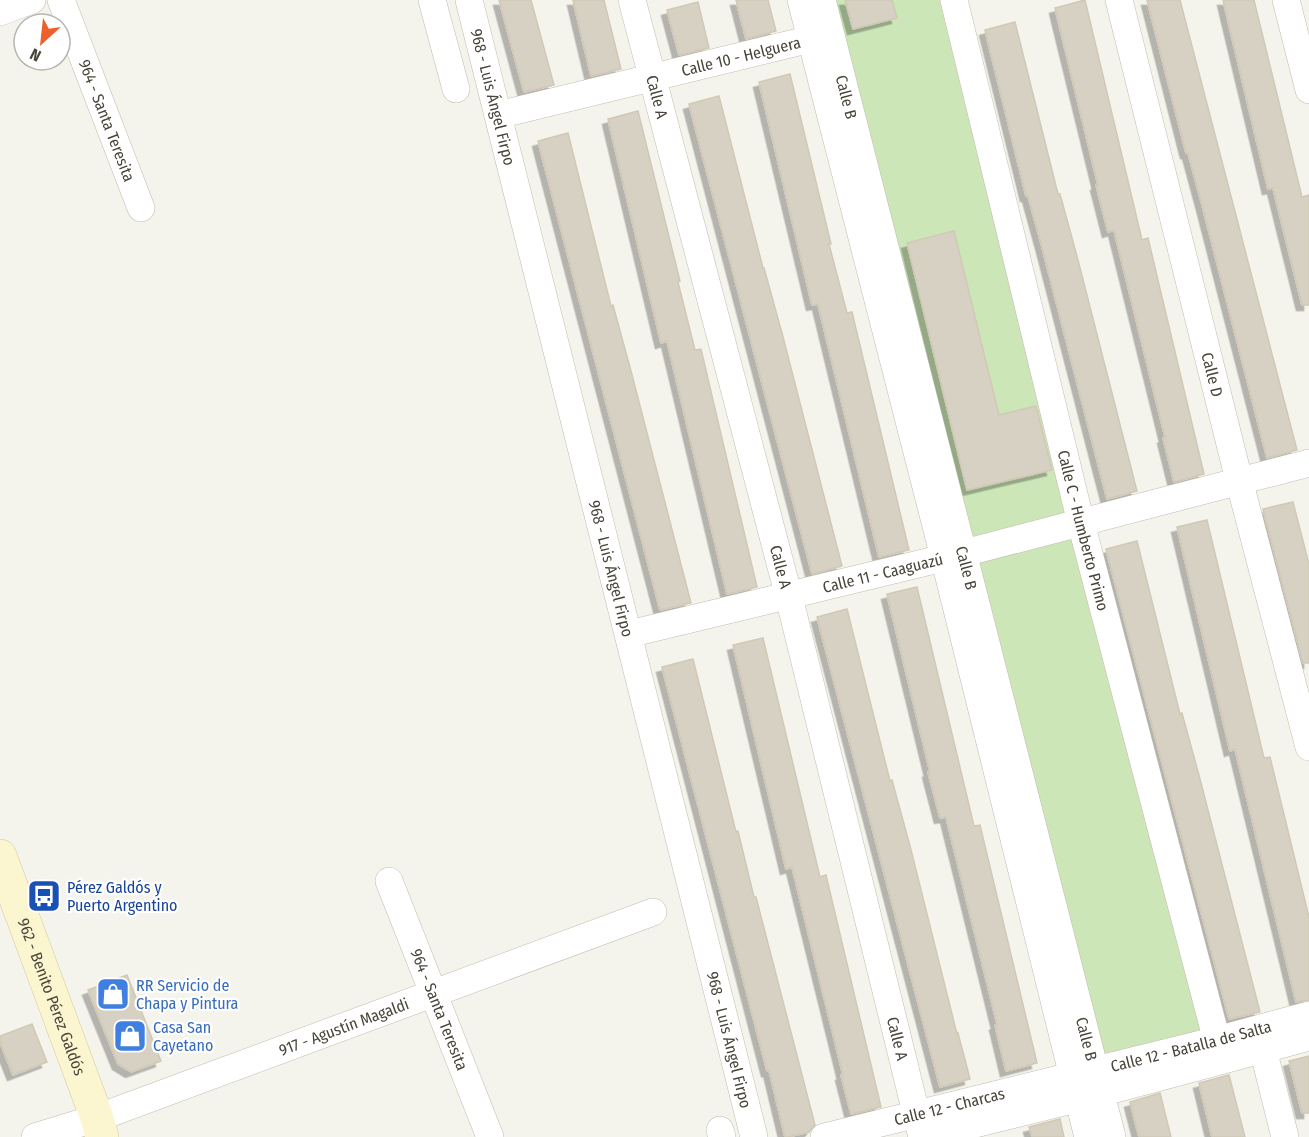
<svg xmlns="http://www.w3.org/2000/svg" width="1309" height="1137" font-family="'Fira Sans Condensed',sans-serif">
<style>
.green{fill:#cce6b8}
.building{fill:#d6d1c2;stroke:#d1c9b6;stroke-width:1.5;filter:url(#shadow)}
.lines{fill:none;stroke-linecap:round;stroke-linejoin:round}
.minor-casing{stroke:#c0bcaf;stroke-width:28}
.secondary-casing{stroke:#d2ca9e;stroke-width:34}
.minor{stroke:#fff;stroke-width:27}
.secondary{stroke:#fcf6d0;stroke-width:33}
.labels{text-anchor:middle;stroke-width:4.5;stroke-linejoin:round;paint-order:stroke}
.street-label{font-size:16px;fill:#49453a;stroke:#fff}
.transit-label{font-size:16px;fill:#164399;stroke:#fff;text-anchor:start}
.shop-label{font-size:16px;fill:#366cbe;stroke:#fff;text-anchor:start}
</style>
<defs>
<filter id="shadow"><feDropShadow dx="-5.5" dy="5.5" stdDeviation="0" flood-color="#0004"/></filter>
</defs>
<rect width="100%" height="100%" fill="#f5f4ec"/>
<!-- green -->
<path class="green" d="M822,0H954L1217,1040L1094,1070Z"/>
<!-- building -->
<path class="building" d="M499,0H531L554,85L524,92Z
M573,0H604L621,69L591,76Z
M736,0H768L776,31L746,39Z
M845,0H892L897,18L853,29Z
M1085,0L1142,240L1148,238L1204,474L1174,482L1163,438L1165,437L1114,230L1108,232L1096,185H1098L1055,8Z
M1147,0H1180L1297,450L1267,458L1202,205L1188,153H1186Z
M1223,0H1254L1302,197L1309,195V305H1302L1273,188L1268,189Z
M698,2L709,48L679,55L667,10Z
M1015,22L1058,194H1060L1078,260L1137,491L1107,499L1042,247L1028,196H1026L985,30Z
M790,74L831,244H829L847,313L852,312L909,550L879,557L818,304L812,305L759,82Z
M719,96L763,268H764L782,333L842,566L812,574L689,104Z
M638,111L680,281L678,282L695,350L701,349L757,587L727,594L667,341L661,343L608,119Z
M568,133L611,306L613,305L631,371L691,603L660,610L538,141Z
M954,231L999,415L1036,406L1052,470L967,490L907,243Z
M1293,502L1309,564V663H1303L1263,509Z
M1207,520L1264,758L1270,757L1309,917V1000L1296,1002L1235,749L1230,751L1177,527Z
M1137,541L1180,714L1182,713L1200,779L1260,1012L1229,1019L1106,549Z
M917,587L974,826L980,825L1037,1063L1006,1071L995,1025L997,1024L946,817L940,818L928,772H930L887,594Z
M847,609L890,781L892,780L910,846L957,1034L958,1033L970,1079L940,1087L817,617Z
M763,638L820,877L826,875L881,1107L851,1114L841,1075H843L792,867L786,869L733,645Z
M693,659L736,832L738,831L754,897H756L815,1125L809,1132L787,1137H785L769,1070L767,1071L662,667Z
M127,975L161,1061L131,1072L118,1064L88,990Z
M32,1024L47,1062L13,1075L0,1042V1036Z
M1309,1056V1113H1302L1289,1061Z
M1229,1075L1245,1137H1212L1199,1083Z
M1160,1093L1171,1137H1139L1130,1102Z
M1060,1119L1064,1137H1032L1029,1127Z"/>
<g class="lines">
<defs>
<g id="minor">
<path id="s1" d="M61,0L141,208"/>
<path d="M432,0L456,89"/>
<path id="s2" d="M469,0L754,1137"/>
<path id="s3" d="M632,0L789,597L922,1137"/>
<path d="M801,0L944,557L1088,1137"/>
<path id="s4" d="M822,0L1112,1137"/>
<path id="s5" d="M954,0L1081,523L1222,1060"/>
<path id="s6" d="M1119,0L1239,480L1309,747"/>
<path d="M1286,0L1309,90"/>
<path d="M0,12L32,0"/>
<path id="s7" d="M498,115L811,39"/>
<path id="s8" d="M629,634L964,553L1309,463"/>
<path id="s9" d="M389,881L490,1137"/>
<path d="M1263,1049L1285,1137"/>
<path d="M720,1130L722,1137"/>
<path id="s10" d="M35,1137L97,1118L653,912"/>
<path id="s11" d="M824,1137L1217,1040L1309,1015"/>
<path d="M922,1137L1101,1093L1309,1037"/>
</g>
<g id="secondary">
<path id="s12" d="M0,856L97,1118L102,1137"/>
</g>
</defs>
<!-- minor casing -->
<use href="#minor" class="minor-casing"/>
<!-- secondary casing -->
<use href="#secondary" class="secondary-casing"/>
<!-- minor -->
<use href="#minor" class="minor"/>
<!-- secondary -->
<use href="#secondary" class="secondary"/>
</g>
<!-- icons -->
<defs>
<symbol id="bus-square" viewBox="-11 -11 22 22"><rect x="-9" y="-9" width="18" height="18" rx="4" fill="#1a4fb4" stroke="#fff"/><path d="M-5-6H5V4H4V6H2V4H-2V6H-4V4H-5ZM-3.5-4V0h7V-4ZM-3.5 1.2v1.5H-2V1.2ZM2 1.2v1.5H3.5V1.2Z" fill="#fff"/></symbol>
<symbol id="shop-square" viewBox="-11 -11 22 22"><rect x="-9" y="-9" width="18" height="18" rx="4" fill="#3f7fe0" stroke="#fff"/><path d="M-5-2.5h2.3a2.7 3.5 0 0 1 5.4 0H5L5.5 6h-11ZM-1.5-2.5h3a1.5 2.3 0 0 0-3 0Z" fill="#fff"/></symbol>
</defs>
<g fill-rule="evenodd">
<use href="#bus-square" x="25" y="877" width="38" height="38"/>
<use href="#shop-square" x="94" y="975" width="38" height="38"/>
<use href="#shop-square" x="111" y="1017" width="38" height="38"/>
</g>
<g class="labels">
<!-- street labels -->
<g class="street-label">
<text dy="6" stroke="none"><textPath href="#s7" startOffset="250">Calle 10 - Helguera</textPath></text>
<text dy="6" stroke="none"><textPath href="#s2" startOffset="100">968 - Luis Ángel Firpo</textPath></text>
<text dy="6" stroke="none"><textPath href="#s3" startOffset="100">Calle A</textPath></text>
<text dy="6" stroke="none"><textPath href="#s4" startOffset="100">Calle B</textPath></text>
<text dy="6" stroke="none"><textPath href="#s1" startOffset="129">964 - Santa Teresita</textPath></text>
<text dy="6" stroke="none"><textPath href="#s6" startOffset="386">Calle D</textPath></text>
<text dy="6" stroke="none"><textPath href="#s5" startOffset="546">Calle C - Humberto Primo</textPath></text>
<text dy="6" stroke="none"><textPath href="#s2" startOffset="586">968 - Luis Ángel Firpo</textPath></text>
<text dy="6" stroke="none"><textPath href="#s3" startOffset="586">Calle A</textPath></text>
<text dy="6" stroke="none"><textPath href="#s4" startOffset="586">Calle B</textPath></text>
<text dy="6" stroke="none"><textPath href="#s8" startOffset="261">Calle 11 - Caaguazú</textPath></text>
<text dy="6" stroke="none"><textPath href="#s12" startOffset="150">962 - Benito Pérez Galdós</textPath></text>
<text dy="6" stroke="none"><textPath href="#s9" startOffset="138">964 - Santa Teresita</textPath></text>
<text dy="6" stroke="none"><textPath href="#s10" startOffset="328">917 - Agustín Magaldi</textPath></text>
<text dy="6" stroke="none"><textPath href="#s3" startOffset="1072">Calle A</textPath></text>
<text dy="6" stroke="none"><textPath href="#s4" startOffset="1072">Calle B</textPath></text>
<text dy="6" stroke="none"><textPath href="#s2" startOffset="1072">968 - Luis Ángel Firpo</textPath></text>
<text dy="6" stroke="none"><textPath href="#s11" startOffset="378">Calle 12 - Batalla de Salta</textPath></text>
<text dy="6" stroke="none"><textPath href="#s11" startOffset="129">Calle 12 - Charcas</textPath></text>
</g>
<!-- transit labels -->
<g class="transit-label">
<text x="67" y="893">Pérez Galdós y<tspan x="67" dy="18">Puerto Argentino</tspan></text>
</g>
<!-- shop labels -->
<g class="shop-label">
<text x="136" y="991">RR Servicio de<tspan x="136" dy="18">Chapa y Pintura</tspan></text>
<text x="153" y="1033">Casa San<tspan x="153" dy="18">Cayetano</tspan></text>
</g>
</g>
<!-- north arrow -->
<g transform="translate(42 42) rotate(207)"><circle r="28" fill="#ffffff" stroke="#b6b5b0" stroke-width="1.5"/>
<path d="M0-4.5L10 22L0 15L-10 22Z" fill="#ee602b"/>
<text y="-9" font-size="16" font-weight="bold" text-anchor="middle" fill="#49453a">N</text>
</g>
</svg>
